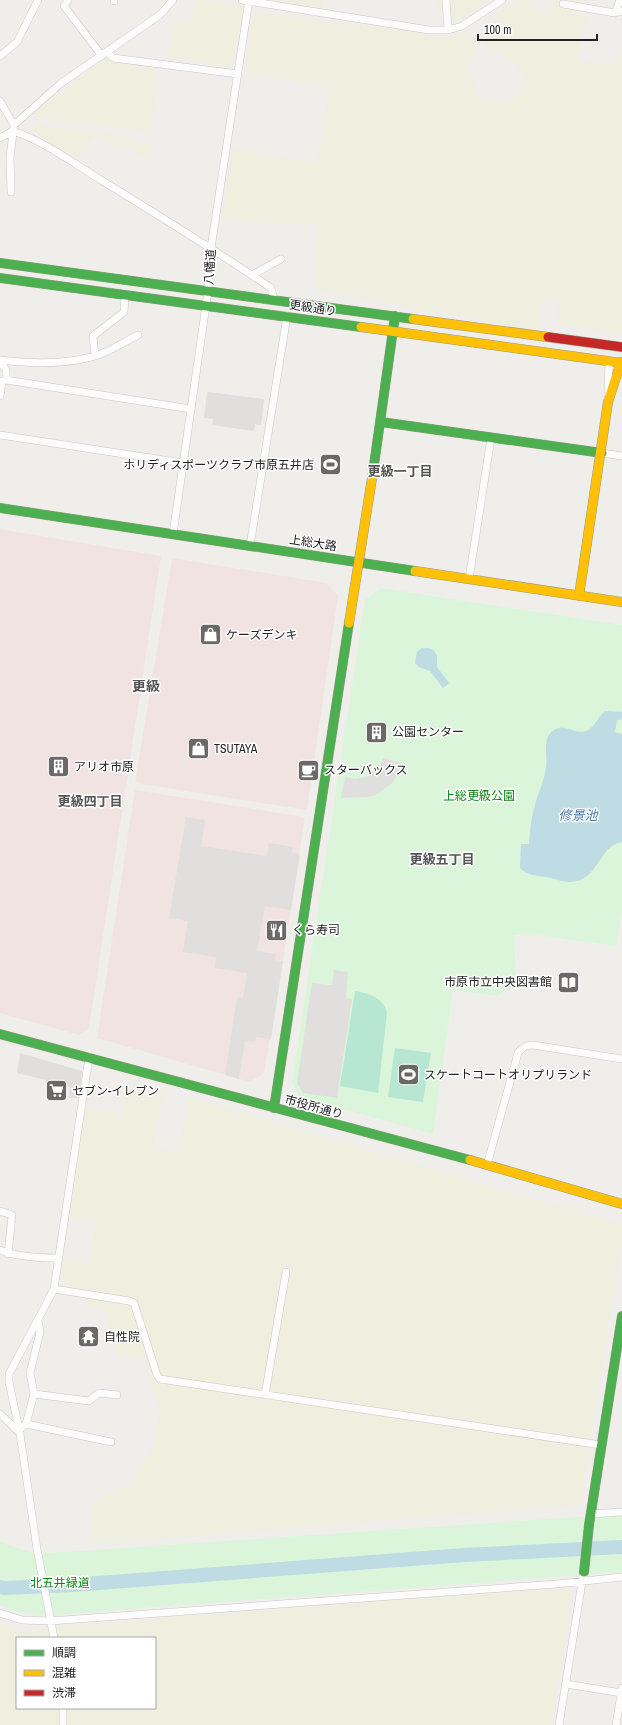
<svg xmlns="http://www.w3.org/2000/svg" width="622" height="1725" font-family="'Archivo Narrow','Noto Sans JP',sans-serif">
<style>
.commercial{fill:#f1e3e1}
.farmland{fill:#efefdf;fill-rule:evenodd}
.park{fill:#daf5da}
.pitch{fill:#b7e6d2}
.parking{fill:#e0dfde}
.water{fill:#bfdbe3}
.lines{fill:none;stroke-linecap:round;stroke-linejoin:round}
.river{stroke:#bfdbe3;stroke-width:14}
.street-casing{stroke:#c9c8c7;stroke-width:8}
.fast-casing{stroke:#999a82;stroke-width:10}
.slow-casing{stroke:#999a82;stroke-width:10}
.jam-casing{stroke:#999a82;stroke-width:10}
.street{stroke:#fdfcfc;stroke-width:7}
.fast{stroke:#4caf50;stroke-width:9}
.slow{stroke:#ffc107;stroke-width:9}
.jam{stroke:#c62828;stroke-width:9}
.labels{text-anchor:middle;stroke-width:3;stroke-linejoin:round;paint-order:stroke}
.street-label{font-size:12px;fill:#222;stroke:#fff}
.poi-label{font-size:12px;fill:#222;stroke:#fff;text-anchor:start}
.park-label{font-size:12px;fill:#0c8416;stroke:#fff}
.neighbourhood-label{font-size:13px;font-weight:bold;fill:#555;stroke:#fff}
.water-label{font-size:13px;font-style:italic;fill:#4a7aab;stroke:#fff}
.quarter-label{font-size:14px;font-weight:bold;fill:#555;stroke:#fff}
</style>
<rect width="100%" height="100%" fill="#f0eeeb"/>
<!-- commercial -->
<path class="commercial" d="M0,529L161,556L89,1028L79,1035L0,1013Z
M172,558L327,583L338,596L307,810L135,783Z
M135,790L305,817L283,961L264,1073L250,1082L97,1038Z"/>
<!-- farmland -->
<path class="farmland" d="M196,0H203L243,8L231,68L167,56L175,20L192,19Z
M275,0H323L321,9Z
M436,0H486L460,21L446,22Z
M520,0H529L528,7L550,15L554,0H578L577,13L586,18L577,61L617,65L622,42V334L559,324V301L543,299L538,331L317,289V225L223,220L231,149L317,163L329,89L246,72L253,12L449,36L468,32L478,52L467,64L479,100L513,101L528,78L512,61L487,49L484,39L501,22L494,14Z
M106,57L157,69L151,131L38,118L33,114Z
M38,125L104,133L153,146L144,157L125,146L118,151L98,135L76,160L32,130Z
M128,1086L162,1097L152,1149L179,1152L188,1098L622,1225V1240L580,1505L89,1544L92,1503L130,1483L153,1449L160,1410L144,1357L116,1354L108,1313L64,1286L62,1260L89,1261L97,1223L70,1218L85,1106L122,1114Z
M567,1587L572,1593L551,1725H0V1624L25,1633L59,1626ZM17,1638H155V1708H17Z"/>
<!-- park -->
<path class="park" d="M380,588L622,625V911L616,946L530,934L514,935L516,983L497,996L453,990L433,1134L300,1097L292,1083L365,600Z
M622,1514V1572L50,1615L22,1613L0,1606V1542L36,1554Z"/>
<!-- pitch -->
<path class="pitch" d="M355,991C370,994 383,997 387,1013L378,1093L340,1086Z
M395,1048L431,1053L423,1102L388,1097Z"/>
<!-- parking -->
<path class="parking" d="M207,392L264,399L261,425L255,424L254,431L212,425L213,419L204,418Z
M383,758L403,763L401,770L392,783L376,795L367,797L341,798L345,777L355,779L367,777L380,767Z
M186,817L205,820L201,846L267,856L269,843L293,847L292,852L300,854L291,910L265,906L257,951L276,954L275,960L283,961L271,1039L256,1037L255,1042L245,1041L239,1079L225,1075L237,997L243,998L247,973L215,968L216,957L183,952L188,921L169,918Z
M334,970L348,972L346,998L352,999L337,1098L303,1093L297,1083L312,983L332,985Z
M20,1053L82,1071L79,1098H69L70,1087L46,1084L45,1080L17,1073Z"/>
<!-- water -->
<path class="water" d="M422,648H428L433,650L437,655V667L449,683L443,688L430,671L419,667L415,663L417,652Z
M605,711L622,712V719L617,720L615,732L622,734V842C599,845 598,882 570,882C562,882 554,878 546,877C535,875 528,876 520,868L521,844H529C530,831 531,818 535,805C538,792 545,780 546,767C548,755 541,738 554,730C565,723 575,735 586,731C596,727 597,717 605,711Z"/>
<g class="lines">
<!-- river -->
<path class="river" d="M0,1587L4,1588L72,1585L464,1555L622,1547"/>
<defs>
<path id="street" d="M68,0L64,6L102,56
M114,0V1
M242,0L429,30H448L462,26L502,0
M446,0L448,30
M563,4L615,13L622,11
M615,13L620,0
M107,52L113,58L238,74
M0,56L17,42L38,0
M0,101L14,125L10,157L11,192
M14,125L60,84L161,14L173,0
M0,138L13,131C44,141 73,163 101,180C158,215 215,250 271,288L274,299
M252,275L281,259
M95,355L93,336L124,312L125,295
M0,360C33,364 77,365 108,351C118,346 128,340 138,335
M0,361L6,370V380
M0,396L2,381L6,380L191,409
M608,398L609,361
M0,435L183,463
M602,453L622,456
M173,534L207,298L211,248L249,0
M250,546L287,316
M469,579L491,438
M487,1165L518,1053C522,1047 526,1045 533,1045L622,1059
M0,1211L12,1215L8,1254
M0,1250C18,1257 38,1258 58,1258
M54,1289L129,1301L134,1303L157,1375L160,1379L601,1445
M34,1394L89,1401L99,1393L117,1395
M265,1395L286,1272
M0,1414L20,1433
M26,1424L111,1442
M19,1430L26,1424L34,1394L30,1373L40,1332L38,1320
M592,1514L622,1512
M0,1613L22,1620L50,1621L557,1584L622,1577
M54,1638L37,1549L20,1434L9,1382V1374L54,1289L89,1057
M566,1684L622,1693
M63,1708V1725
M559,1725L583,1576
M616,1725L622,1688"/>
<path id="fast" d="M0,263L413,319
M0,278L361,327
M381,422L602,453
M373,472L395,316
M0,508L415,571
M0,1034L470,1160
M274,1108L349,623
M584,1572L589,1525L622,1316"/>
<path id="slow" d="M413,319L548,337
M361,327L622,363
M415,571L622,602
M579,596L608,402L621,362
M349,623L373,472
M470,1160L622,1204"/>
<path id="jam" d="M548,337L622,347"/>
</defs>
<!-- street casing -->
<use href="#street" class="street-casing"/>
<!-- fast casing -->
<use href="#fast" class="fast-casing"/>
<!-- slow casing -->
<use href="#slow" class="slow-casing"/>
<!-- jam casing -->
<use href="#jam" class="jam-casing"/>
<!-- street -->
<use href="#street" class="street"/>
<!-- fast -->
<use href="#fast" class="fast"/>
<!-- slow -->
<use href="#slow" class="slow"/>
<!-- jam -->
<use href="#jam" class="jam"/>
</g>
<!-- icons -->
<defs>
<symbol id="stadium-square" viewBox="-11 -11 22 22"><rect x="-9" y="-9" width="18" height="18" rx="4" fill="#6a6968" stroke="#fff"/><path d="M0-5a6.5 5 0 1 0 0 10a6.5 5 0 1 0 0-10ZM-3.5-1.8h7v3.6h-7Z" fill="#fff"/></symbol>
<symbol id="shop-square" viewBox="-11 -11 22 22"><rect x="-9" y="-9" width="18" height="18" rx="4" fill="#6a6968" stroke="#fff"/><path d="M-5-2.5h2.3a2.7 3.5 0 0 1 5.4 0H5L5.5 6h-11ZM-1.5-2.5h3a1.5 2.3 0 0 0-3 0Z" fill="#fff"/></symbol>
<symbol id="building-square" viewBox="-11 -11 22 22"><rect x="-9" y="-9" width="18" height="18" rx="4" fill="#6a6968" stroke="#fff"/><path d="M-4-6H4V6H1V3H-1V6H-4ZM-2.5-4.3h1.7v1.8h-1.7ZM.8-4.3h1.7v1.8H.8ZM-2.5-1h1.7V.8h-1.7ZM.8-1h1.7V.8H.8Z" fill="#fff"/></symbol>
<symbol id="cafe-square" viewBox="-11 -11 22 22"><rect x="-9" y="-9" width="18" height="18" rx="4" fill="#6a6968" stroke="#fff"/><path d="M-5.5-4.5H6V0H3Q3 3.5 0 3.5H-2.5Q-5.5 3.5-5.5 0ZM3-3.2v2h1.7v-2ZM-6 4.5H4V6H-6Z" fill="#fff"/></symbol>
<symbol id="restaurant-square" viewBox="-11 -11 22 22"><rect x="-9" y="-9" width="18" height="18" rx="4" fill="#6a6968" stroke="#fff"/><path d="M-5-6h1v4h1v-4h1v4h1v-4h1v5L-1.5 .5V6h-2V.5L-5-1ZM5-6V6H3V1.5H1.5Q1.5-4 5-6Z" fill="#fff"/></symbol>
<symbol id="library-square" viewBox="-11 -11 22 22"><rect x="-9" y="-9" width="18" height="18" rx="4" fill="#6a6968" stroke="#fff"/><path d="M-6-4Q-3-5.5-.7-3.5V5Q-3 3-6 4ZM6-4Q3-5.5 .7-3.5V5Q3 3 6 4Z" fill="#fff"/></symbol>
<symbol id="supermarket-square" viewBox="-11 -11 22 22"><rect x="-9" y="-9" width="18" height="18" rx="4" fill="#6a6968" stroke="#fff"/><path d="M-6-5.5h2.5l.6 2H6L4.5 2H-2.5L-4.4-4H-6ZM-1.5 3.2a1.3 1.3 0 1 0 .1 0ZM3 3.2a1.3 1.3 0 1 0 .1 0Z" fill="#fff"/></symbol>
<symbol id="temple-square" viewBox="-11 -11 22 22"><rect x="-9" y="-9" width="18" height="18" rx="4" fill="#6a6968" stroke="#fff"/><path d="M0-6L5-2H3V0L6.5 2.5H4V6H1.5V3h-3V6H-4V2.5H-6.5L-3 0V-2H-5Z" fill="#fff"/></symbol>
</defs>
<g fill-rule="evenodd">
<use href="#stadium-square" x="318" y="452" width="25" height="25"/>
<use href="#shop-square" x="198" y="622" width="25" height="25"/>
<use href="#building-square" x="364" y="720" width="25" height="25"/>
<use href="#shop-square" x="186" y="736" width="25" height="25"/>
<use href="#building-square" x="46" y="754" width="25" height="25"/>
<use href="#cafe-square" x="296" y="758" width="25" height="25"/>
<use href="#restaurant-square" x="264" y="918" width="25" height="25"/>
<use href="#library-square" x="556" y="970" width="25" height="25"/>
<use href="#stadium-square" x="396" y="1062" width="25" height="25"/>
<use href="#supermarket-square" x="44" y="1078" width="25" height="25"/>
<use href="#temple-square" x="76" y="1324" width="25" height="25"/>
</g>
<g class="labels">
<!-- street labels -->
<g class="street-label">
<text transform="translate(210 267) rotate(-86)" y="4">八幡道</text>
<text transform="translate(313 308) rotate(8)" y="4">更級通り</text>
<text transform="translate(313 543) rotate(9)" y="4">上総大路</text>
<text transform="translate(314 1107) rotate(15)" y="4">市役所通り</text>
</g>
<!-- poi labels -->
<g class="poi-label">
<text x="314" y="469" text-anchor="end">ホリディスポーツクラブ市原五井店</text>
<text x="226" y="639">ケーズデンキ</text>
<text x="392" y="736">公園センター</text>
<text x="214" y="753">TSUTAYA</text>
<text x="74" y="771">アリオ市原</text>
<text x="324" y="774">スターバックス</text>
<text x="292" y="934">くら寿司</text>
<text x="552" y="986" text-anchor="end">市原市立中央図書館</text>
<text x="424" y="1079">スケートコートオリプリランド</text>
<text x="72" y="1095">セブン-イレブン</text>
<text x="104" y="1341">自性院</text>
</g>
<!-- park labels -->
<g class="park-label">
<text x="479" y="800">上総更級公園</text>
<text x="60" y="1587">北五井緑道</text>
</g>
<!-- neighbourhood labels -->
<g class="neighbourhood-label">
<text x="400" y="476">更級一丁目</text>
<text x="90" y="806">更級四丁目</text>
<text x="442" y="864">更級五丁目</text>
</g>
<!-- water labels -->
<g class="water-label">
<text x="578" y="820">修景池</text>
</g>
<!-- quarter labels -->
<g class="quarter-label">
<text x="146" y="691">更級</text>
</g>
</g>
<!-- legend -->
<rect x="16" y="1637" width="140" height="72" fill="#ffffff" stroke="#a7a7a7"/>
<rect x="24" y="1650" width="20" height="6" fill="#4caf50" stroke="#a7a7a7"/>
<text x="52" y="1657" font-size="12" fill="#222222">順調</text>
<rect x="24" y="1670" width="20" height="6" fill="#ffc107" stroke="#a7a7a7"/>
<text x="52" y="1677" font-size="12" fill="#222222">混雑</text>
<rect x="24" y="1690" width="20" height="6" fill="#c62828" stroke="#a7a7a7"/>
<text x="52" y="1697" font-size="12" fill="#222222">渋滞</text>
<!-- scale -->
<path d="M478 34v6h119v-6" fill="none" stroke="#222222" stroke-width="2"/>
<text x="484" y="34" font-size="12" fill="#222222" stroke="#ffffff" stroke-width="3" paint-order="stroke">100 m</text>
</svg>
